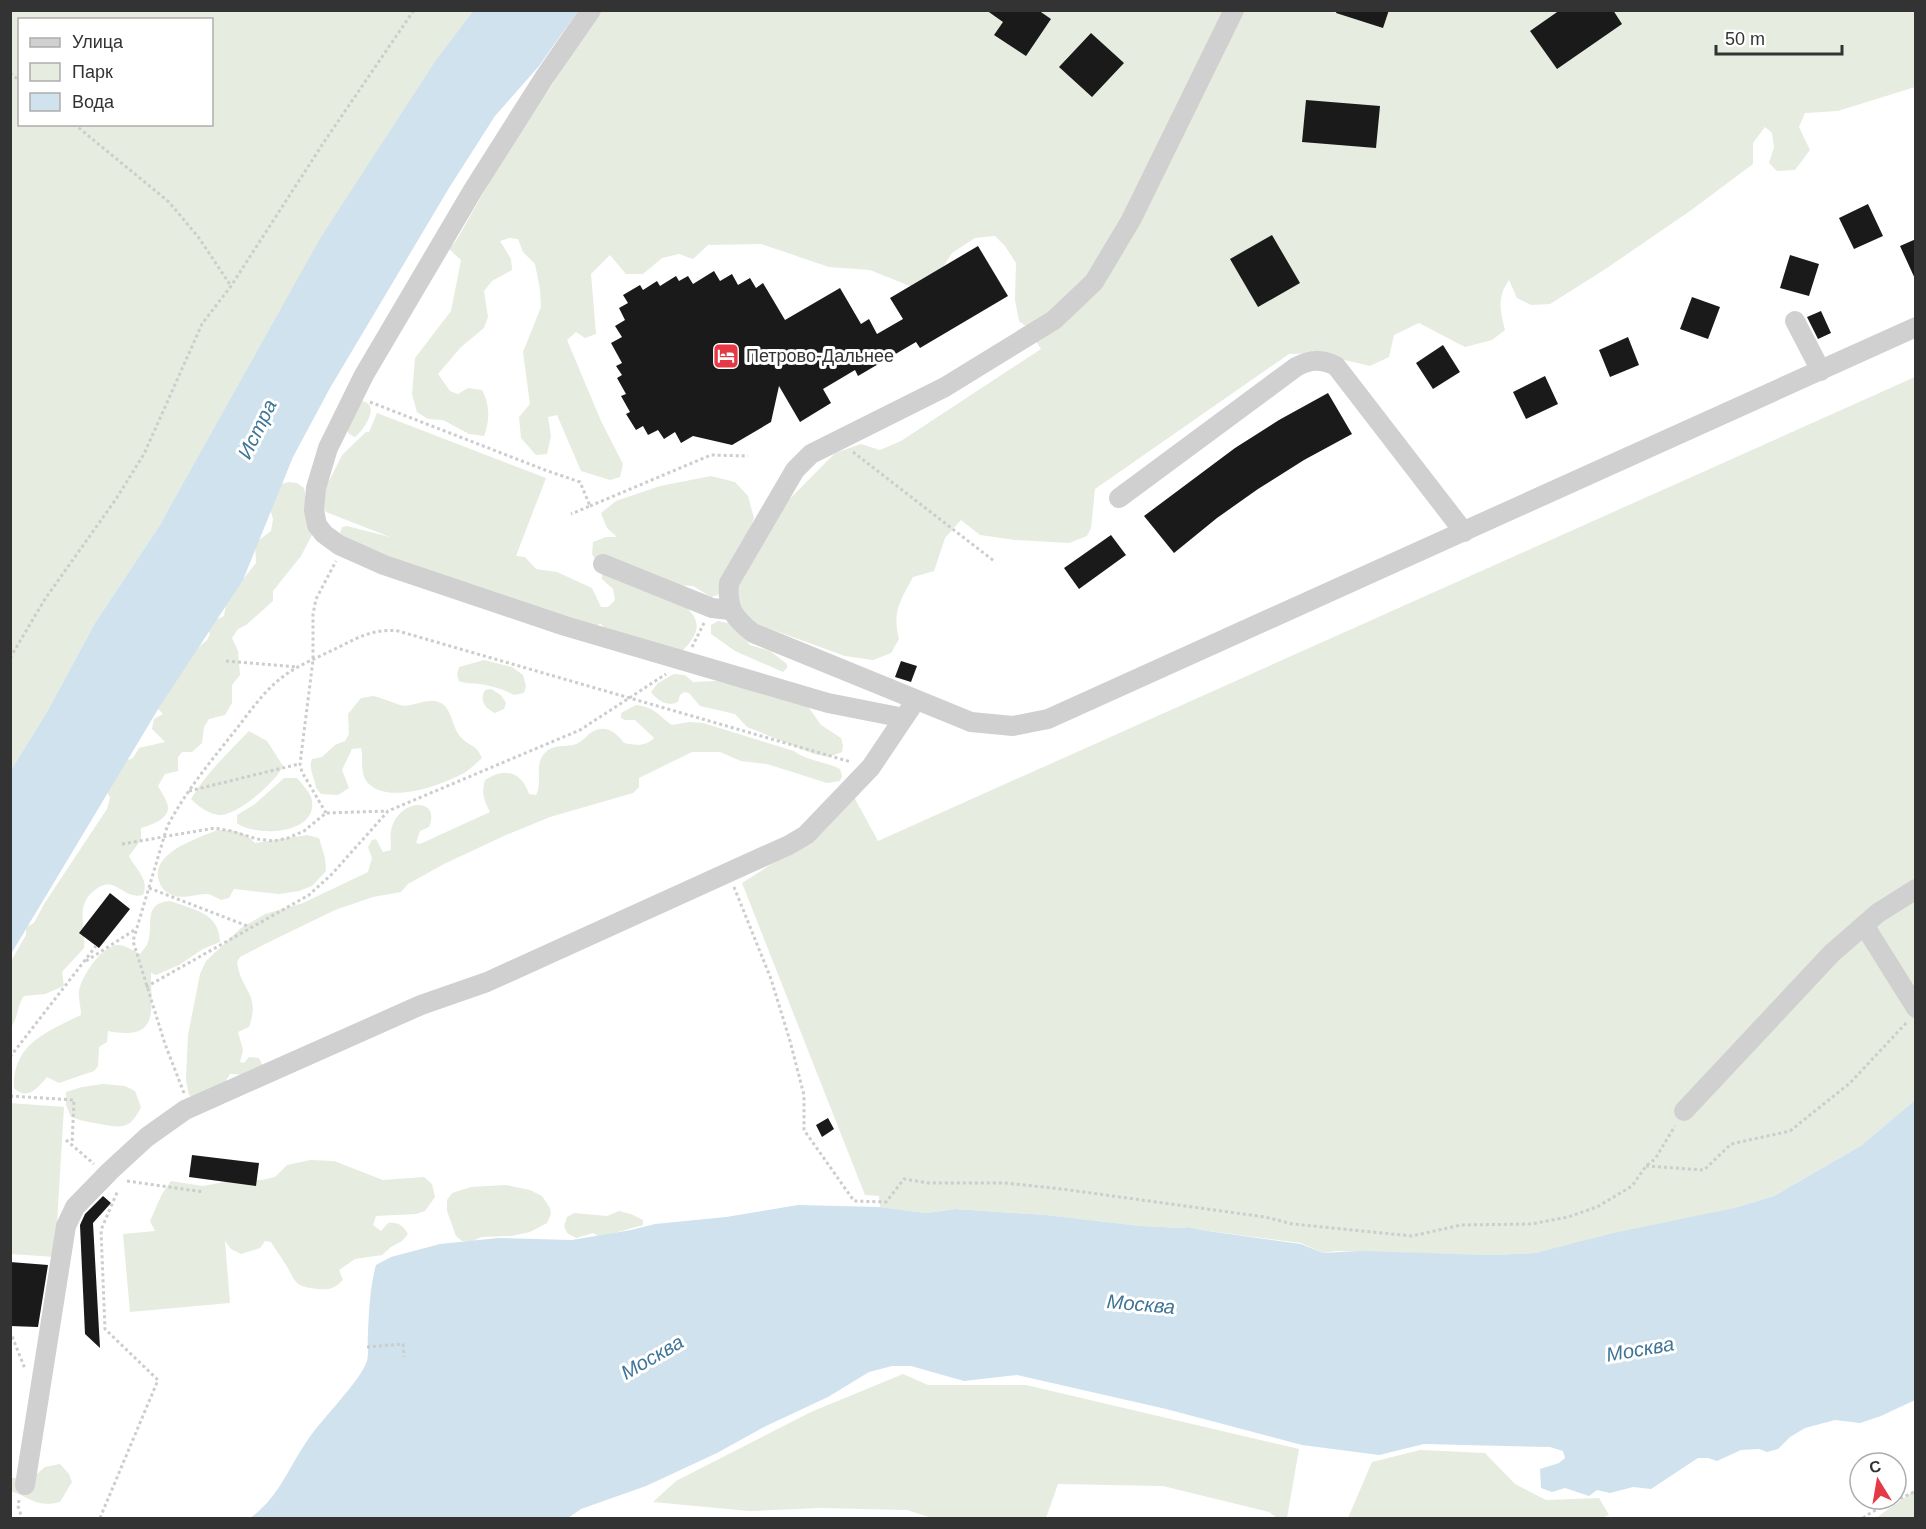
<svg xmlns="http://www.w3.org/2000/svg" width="1926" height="1529" font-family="Helvetica,sans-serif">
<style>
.green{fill:#e6ecdf;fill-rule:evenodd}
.water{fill:#cfe2ee}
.building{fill:#1a1a1a}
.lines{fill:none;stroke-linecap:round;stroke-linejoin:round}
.path{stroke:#cdcdcd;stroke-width:3;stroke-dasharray:3 3;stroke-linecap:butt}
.minor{stroke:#d0d0d0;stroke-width:20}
.labels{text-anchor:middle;stroke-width:6;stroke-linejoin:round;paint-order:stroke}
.poi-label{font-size:18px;fill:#333;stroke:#fff;text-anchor:start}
.water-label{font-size:20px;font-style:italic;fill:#3f7597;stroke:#fff}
</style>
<rect width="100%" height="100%" fill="#fff"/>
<!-- green -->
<path class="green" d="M11,11H473L438,57L160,525L95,623L47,712L11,770ZM20,20H212V124H20Z
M601,11H1915V87L1838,111L1805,113L1799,127L1810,150L1795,170L1777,171L1769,163L1774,147L1772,133L1765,127L1753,143V164L1690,211L1604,270L1550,304L1531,305L1517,298L1509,280C1497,297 1500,311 1505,330L1492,340L1465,347L1419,323L1394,335L1389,357L1370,366L1315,353L1289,354L1095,489L1091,528L1087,536L1069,543L1015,540L980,535L961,520L945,538L934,571L913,577C900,601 892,612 899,639L891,653L873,660L845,656L759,625L734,603L735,583L771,518L835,453L861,444L880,450L901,441L1041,349L1026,326L1019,321L1015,300L1016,263L1005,246L995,236L975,238L952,253L936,278L920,290L870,270L829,267L761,244L708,245L693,259L679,254L662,258L643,274H626L610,255L591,274L596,334L585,338L576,332L567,340L601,421L623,464L620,477L610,480L581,471L557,415L548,417L551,436L547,454L536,455L521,438L519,417L530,404L523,352L541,307L540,289L535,264L523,252L518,239L509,238L500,241L511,259L512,270L492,281L484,291L488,317L484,328L461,347L438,374L450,391L458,394L468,388L482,390C490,404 490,421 484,436L469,434L443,420L428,419L417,412L412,394L415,358L451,311L461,260L449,249L456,241L502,160Z
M1915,377V1100L1862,1145L1774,1196L1734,1208L1535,1253L1492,1255L1336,1251L1323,1253L1301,1243L1201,1230L1189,1227L1182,1228L1141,1226L1046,1215L956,1209L926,1213L880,1207L879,1196L865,1195L742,883L816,836L854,797L878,841Z
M361,401C382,403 364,430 355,437L349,434L345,427Z
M377,413L546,478L516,556L525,557L536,569L557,572L592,588L601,607H608L615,600L613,589L602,579V570L592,554L593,542L606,537H617L607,528L601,513L616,501L660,486L711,476L735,482L748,496L754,518L737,563L718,595L711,597L693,586L674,585L644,570L638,571C650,580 662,588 673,597C700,616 706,628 680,653L607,632L601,624L589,627L454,584L345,539L340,533L342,527L347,526L390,537L326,512L319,504L320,488L330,479L342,455L366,432H369Z
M289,482L297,483L304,488L313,533L301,556L273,591V601L246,625L238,629L232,638L238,651L240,675L232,685V703L225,715L209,719L204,727L202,743L192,752H182L178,757V771L165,774L158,786C161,792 165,797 167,803C173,818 151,825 141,828V840L129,856C135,869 150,879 143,895C128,898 126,890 112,885C107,883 104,885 99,887C72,904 87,925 84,948L62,972L64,986L45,994L24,996C17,1005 18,1019 11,1027V961L26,935V927L34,923L44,904L107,809L110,798L106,789L118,764L133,758L139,748L165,742L152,729L154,719L163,714L154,705L193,652L207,640L210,634L207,627L211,622L224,616L227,599L256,563L255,543L271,531L273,519L269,505L281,484Z
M718,621L732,624L750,645L770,651L787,664V668L783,672L735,651L711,634V625Z
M484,660L512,667L523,675L526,686L524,693L514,695C503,689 492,686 480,684C472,683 467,684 459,681L457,675L459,667Z
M674,674L685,675L693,682L717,681L805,702L821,725L841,738L843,746L842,752L829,757L814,754L747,727L735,714L700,706L689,693L684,692L680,695L678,702C667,707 658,701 651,692L658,683Z
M491,689L501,695L506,703L504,709L495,713C485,708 479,701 485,690Z
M373,696C383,698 390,702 400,705C414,709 431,693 445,706C452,714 453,727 459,735C468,747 476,743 482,758C476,763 471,769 464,773C442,785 388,805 368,783C359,774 364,759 361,748L352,749L342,770L349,788L338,795L321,794L316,788C315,778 308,769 312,759L322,757L335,745L345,741L349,734L348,714L361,698Z
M636,705C657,708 657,715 672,725L689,722L703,723L794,751C806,761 825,761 840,769L842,776L840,781L827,783L767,764L741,761L720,752H692L639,778V787L633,793L550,817L506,835L444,864L408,884L401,892L373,897L335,910L263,945L240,957L237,962C241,992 261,993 249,1027L238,1032L243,1050L240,1062L244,1063L249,1057L259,1058L263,1067L246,1075L230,1074L222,1087L201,1101L189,1095L186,1080L188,1035L200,974L206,961L241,928L265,914L303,903L368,872L372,858L368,847L372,840L376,839L383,852L391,850C391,844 390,837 391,831C398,797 442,797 429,827L420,831L416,843L420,844L490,812C484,800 481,794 485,780C504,767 521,771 529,794L536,795C543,783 534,765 544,754C554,742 568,749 578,743C582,741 586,737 589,734C604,723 615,731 624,743C635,745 645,747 654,738L635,720H625L621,718V713Z
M249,731L267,741L283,766C276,782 238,815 220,815C210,815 198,806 191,799C206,773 228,753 249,731Z
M284,778H297C301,783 308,790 311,797C322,834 256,838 237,823V815L255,804Z
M217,830C234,830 244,831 255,843L307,835L319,838L325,858L326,871L312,886L299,891L279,894L234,889L229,898L221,900C217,898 212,895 208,894C197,893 187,899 175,896C167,893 161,889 159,881C149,853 199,838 217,830Z
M170,901C194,910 219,912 220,942L203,949L179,965L156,975L151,973C151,1012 160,1041 108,1031L107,1042L99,1047L98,1066L94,1071L59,1083L47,1077C38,1088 27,1101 14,1088C12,1044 48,1031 81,1015C81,1007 78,998 79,991C81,977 102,945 118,945C125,945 134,951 140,954C143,950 147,946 148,942C154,925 142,903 170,901Z
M103,1084L125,1086L135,1091L141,1107C130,1130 122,1128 100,1124C90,1122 81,1121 71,1117L66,1105V1092L82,1087Z
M10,1103L64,1107L55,1257L11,1254Z
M310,1160L334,1161L383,1180L424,1177L432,1184L435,1197L425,1211L416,1214L376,1216L373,1225L381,1231L388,1223C399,1222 402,1225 408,1234L402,1241L391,1247L382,1255L355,1259L339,1270L343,1280C334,1289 330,1290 318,1289C291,1286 297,1281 284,1262C280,1255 275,1249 271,1242L265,1241L260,1248L241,1254L231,1249L225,1241L230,1303L130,1312L123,1234L155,1231L150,1221L162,1194L171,1181L203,1186L240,1179L262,1180L275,1177L287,1165Z
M506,1185L530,1190L542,1196L550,1208L551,1214L547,1223L530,1232L511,1236L481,1237L473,1241H462L456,1236L447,1211V1200L452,1193L471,1187Z
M619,1211L631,1214L643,1220V1225L614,1233L613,1236L601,1238L593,1233L576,1238L567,1233L564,1226L567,1217L574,1213L607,1216Z
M903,1374L928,1385H1026L1299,1449L1287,1518H1277L1269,1512L1163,1486L1058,1484L1046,1518H932L907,1510L821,1508L749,1511L653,1502L676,1481L811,1412Z
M1420,1450L1485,1453L1515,1484L1546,1500L1599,1498L1609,1515L1601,1518H1348L1372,1462Z
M60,1464L69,1474L72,1482L60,1502C37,1508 31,1498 11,1491L10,1478H32L45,1467Z
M1915,1490V1518H1876Z"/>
<!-- water -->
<path class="water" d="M473,11H578L539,66L495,116L449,188L330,388L293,457L243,580L160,706L11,954V770L47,712L95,623L160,525L321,237L438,57Z
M1915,1100V1400L1881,1416L1860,1423L1835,1420L1805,1428L1790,1437L1778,1449L1767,1452L1759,1449L1741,1450L1717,1461L1708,1458H1698L1651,1489L1633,1487L1610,1493L1597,1490L1589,1496L1565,1488L1552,1492L1541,1488L1540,1469L1559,1463L1565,1458L1563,1451L1550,1447L1424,1444L1379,1455L1302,1445L1166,1409L1017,1375L964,1381L911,1366H892L869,1372L828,1397L766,1426L717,1453L646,1486L581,1509L568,1518H250C279,1498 289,1466 309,1438C322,1419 361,1380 367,1361C369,1353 367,1342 368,1333C369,1310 370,1287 376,1265L391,1257L440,1244L498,1238L572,1240L631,1230L655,1224L726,1217L798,1205L880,1207L926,1213L956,1209L1046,1215L1141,1226L1182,1228L1189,1227L1201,1230L1301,1244L1323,1253L1360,1251L1492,1255L1535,1253L1614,1233L1734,1208L1774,1196L1862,1145Z"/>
<!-- building -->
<path class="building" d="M986,10H1038L1051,19L1026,56L994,35L1003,22Z
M1337,10H1389L1383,28L1336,13Z
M1560,10H1613L1622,24L1557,69L1530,31Z
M1091,33L1124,63L1092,97L1059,67Z
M1306,100L1380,106L1376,148L1302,142Z
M1868,204L1883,236L1854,249L1839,218Z
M1272,235L1300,283L1258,307L1230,259Z
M1916,239V281L1900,246Z
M978,246L1008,296L920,348L916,342L858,376L855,370L823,389L831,403L800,422L779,386L771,422L732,445L693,436L681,443L675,432L664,439L658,430L648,435L643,426L636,430L626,414L630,412L621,396L626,394L617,378L622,375L616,366L622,363L611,343L622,337L615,326L625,320L619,308L628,303L623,295L640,285L643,290L657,281L660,286L676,276L679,281L688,276L693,284L714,271L720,281L732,274L738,285L750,278L756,288L763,283L785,320L840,288L861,324L869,319L877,334L903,319L890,298Z
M1790,255L1819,264L1809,296L1780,288Z
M1692,297L1720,307L1708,339L1680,329Z
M1821,311L1831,333L1818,339L1807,317Z
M1628,337L1639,365L1610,377L1599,350Z
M1443,345L1460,372L1433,389L1416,363Z
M1545,376L1558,404L1526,419L1513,392Z
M1328,393L1352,434L1304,460L1258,489L1217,518L1174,553L1144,516L1235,448L1279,420Z
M1111,535L1126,555L1079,589L1064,568Z
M901,661L917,666L911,682L895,677Z
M110,893L130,909L99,948L79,933Z
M828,1118L834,1129L822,1137L816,1125Z
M192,1155L259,1163L256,1186L189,1177Z
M103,1196L111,1203L93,1223L100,1348L85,1334L80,1225L85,1214Z
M10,1262L48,1265L38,1327L10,1326Z"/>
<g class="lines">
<!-- path -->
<path class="path" d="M10,73L20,81
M74,124L169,202L199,238L231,286
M370,402L545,470L580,482L590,506L571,514
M853,452L994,561
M590,506L711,455L748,456
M692,647L704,623
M10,658L45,599L116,499L144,454L202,324L231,286L324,142L414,10
M226,661L298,667
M189,791L299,764
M326,813L302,772L300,764L313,660V614L316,599L336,561
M122,844L215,828L231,831L257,839L274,841L288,838L304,831L326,813L388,811
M734,887L771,979L790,1041L804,1095V1130L854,1201L886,1202L904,1179L929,1183H1005L1062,1189L1265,1217L1293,1224L1412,1236L1461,1225L1531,1224L1568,1217L1597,1207L1632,1186L1646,1166L1655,1159L1675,1126
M149,888L250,927
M86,961L136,929
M146,987L309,895L333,873L388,811L580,730L666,674
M10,1057L96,946
M184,1093L165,1044L133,941L167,827C184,794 207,766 230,737C248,715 264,689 288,673C303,663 321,656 337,648C357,638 374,628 398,631L851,762
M10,1096L74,1100L72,1145
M66,1140L94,1164
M1646,1166L1704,1170L1731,1144L1790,1131L1850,1083L1908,1021
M127,1181L204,1192
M10,1331L25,1369
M367,1347L403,1344L404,1357
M19,1500L18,1506L22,1518
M100,1518L158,1380L105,1329L101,1230L118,1190
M1863,1518L1872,1512L1916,1491"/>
<!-- minor -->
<path class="minor" d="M591,10L544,78L473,190L364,375L328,448L316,488L314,510L317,525L324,534L339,545L384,565L565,626L828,703L904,718
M1234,10L1131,220L1094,282L1054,320L945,387L811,454L795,470L729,583C727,609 733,617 753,633L971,722L1013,726L1048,719L1916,327
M1795,321L1821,371
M1119,498L1296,367C1311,359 1321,359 1336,366L1464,532
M603,564L712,608L730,610
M1864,925L1916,1008
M1684,1111L1832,953L1878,913L1916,889
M25,1485L66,1226L75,1207L110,1171L147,1137L185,1110L421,1005L487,982L789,845L806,835L871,767L916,700"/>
</g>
<!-- icons -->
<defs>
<symbol id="hotel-square" viewBox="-11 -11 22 22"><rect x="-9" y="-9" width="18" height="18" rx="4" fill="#e63946" stroke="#fff"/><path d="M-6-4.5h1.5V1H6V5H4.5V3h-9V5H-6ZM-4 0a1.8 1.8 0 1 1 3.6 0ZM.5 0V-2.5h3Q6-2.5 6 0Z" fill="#fff"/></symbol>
</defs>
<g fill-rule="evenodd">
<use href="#hotel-square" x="711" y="341" width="30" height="30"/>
</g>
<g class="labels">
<!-- poi labels -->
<g class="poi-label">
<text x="746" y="362">Петрово-Дальнее</text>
</g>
<!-- water labels -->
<g class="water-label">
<text transform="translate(257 429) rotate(-64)" y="7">Истра</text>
<text transform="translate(1141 1304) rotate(5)" y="7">Москва</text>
<text transform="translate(1640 1349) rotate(-10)" y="7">Москва</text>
<text transform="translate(652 1357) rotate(-30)" y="7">Москва</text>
</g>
</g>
<!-- border -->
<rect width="1926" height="1529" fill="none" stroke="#333333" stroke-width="24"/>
<!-- legend -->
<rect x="18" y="18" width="195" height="108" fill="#ffffff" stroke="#adadad" stroke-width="1.5"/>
<rect x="30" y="38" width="30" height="9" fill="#d0d0d0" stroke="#adadad" stroke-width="1.5"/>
<text x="72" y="48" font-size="18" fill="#333333">Улица</text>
<rect x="30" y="63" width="30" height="18" fill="#e6ecdf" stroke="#adadad" stroke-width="1.5"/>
<text x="72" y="78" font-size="18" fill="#333333">Парк</text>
<rect x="30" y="93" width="30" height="18" fill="#cfe2ee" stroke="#adadad" stroke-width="1.5"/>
<text x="72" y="108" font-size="18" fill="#333333">Вода</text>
<!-- north arrow -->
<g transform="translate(1878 1481) rotate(349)"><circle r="28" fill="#ffffff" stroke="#adadad" stroke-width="1.5"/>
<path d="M0-4.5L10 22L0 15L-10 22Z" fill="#e63946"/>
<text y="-9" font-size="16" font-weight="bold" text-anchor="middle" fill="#333333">С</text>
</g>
<!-- scale -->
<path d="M1716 45v9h126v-9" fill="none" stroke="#333333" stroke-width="3"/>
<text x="1725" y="45" font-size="18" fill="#333333" stroke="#ffffff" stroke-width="4.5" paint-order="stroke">50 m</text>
</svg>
